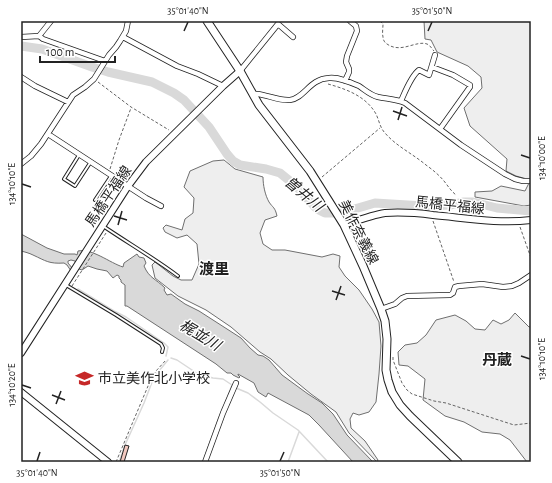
<svg xmlns="http://www.w3.org/2000/svg" width="552" height="483" font-family="'Alegreya Sans','Noto Sans JP',sans-serif">
<style>
.green{fill:#eee;stroke:#6f6f6f}
.water{fill:#d9d9d9;stroke:#6f6f6f}
.lines{fill:none;stroke-linecap:round;stroke-linejoin:round}
.stream{stroke:#d9d9d9;stroke-width:1.5}
.river{stroke:#d9d9d9;stroke-width:9}
.building{fill:#f3c9c0;stroke:#222}
.lane-casing{stroke:#222;stroke-width:4}
.street-casing{stroke:#222;stroke-width:6}
.secondary-casing{stroke:#222;stroke-width:8}
.primary-casing{stroke:#222;stroke-width:9}
.path{stroke:#646464;stroke-width:1;stroke-dasharray:3 2;stroke-linecap:butt}
.lane{stroke:#fff;stroke-width:2}
.street{stroke:#fff;stroke-width:4.5}
.secondary{stroke:#fff;stroke-width:6}
.primary{stroke:#fff;stroke-width:7}
.ticks{fill:none;stroke:#222;stroke-width:1.5}
.labels{text-anchor:middle;stroke-width:3;stroke-linejoin:round;paint-order:stroke}
.street-label{font-size:14px;fill:#222;stroke:#fff}
.poi-label{font-size:14px;fill:#222;stroke:#fff;text-anchor:start}
.water-label{font-size:15px;font-style:italic;fill:#222;stroke:#fff}
.neighbourhood-label{font-size:15px;font-weight:bold;fill:#222;stroke:#fff}
.neatline{fill:none;stroke:#222;stroke-width:1.5}
.ticks-label{font-size:10px;text-anchor:middle;fill:#222}
</style>
<rect width="100%" height="100%" fill="#fff"/>
<!-- green -->
<path class="green" d="M424,21H531V205L524,206L475,197V192L492,191L501,186L525,191L529,183L527,179L516,176L506,171L507,159L470,126L464,108L482,88L481,77L468,66L437,52L431,40L425,39Z
M224,160L235,169L263,177C263,185 265,195 269,202C273,208 275,207 277,216L265,220L260,233L263,244L272,250H285L322,257L333,254L340,256L339,267L345,276L359,290L372,309L379,322L381,346L379,374L376,402L369,412L359,415L353,413L350,419L351,428L365,441L378,460L377,462L349,433L336,412L311,394L288,375L271,359L260,352L231,327L206,310L178,296L155,278L152,265L155,262L173,276L181,280H192L199,264L197,244L187,235L177,238L165,232L163,228L166,225L182,230L185,219L193,213L194,198L184,187L190,171L213,161Z
M515,313L529,327H531V462H527L510,440L500,434L482,432L464,422L445,416L423,400L425,379L408,366L399,365L398,352L405,345L417,343L426,335L436,320L455,315L466,321L475,329L485,330L493,320L501,324L509,320Z"/>
<!-- water -->
<path class="water" d="M21,234L47,248L64,254H75L77,255L78,251C92,248 110,263 123,267L124,263L137,254L139,257L144,258L146,263L144,266C149,278 156,279 165,288L164,290L167,295L171,294L185,304L199,311L241,338L250,348L258,355L263,356L269,360L282,375L308,394L322,403L333,414L347,435L373,462H353L319,425L309,415L268,393L266,397L258,392L254,383L238,374V375L240,377L239,378L233,375L231,373H227L216,364L127,306H125V285L121,282V280L119,278V276L117,275L113,278L107,271L97,269L88,266L82,270L79,269L75,261L71,260L68,261V263L73,269L71,271L67,265L64,263C49,264 46,261 33,255C29,253 25,252 21,251Z"/>
<g class="lines">
<!-- stream -->
<path class="stream" d="M78,289L114,311L126,317L164,343L168,347L166,356
M171,358L177,360L198,374L213,378L223,379L232,385
M236,388L248,393L260,402L273,413L298,430L328,462
M224,406L232,385
M119,462L125,445L144,403L154,377L168,360
M203,462L219,417
M288,462L299,432"/>
<!-- river -->
<path class="river" d="M21,46L42,49L92,67L108,72L152,82L174,93L184,100L209,127L227,154L233,161L240,165L266,169L280,173L296,186L317,209L325,213H341L375,203L424,206L451,205L463,202H473L497,208L531,211"/>
</g>
<!-- building -->
<path class="building" d="M125,445L129,446L124,462H120Z"/>
<g class="lines">
<defs>
<path id="lane" d="M79,155L64,179L75,186L90,163
M95,200L111,176
M103,226C128,243 154,258 178,276
M66,285L116,315L161,344L163,348L162,352"/>
<path id="street" d="M39,36L43,39L105,61
M21,37L39,36L51,21
M123,37L177,66L198,74L223,86
M432,67L453,75L470,85V87L440,129
M240,71L278,24L293,37
M21,77L35,86L68,102
M345,81L349,72V69L346,62L347,56L357,31L356,26L350,21
M253,94H257C268,95 279,101 290,100C305,98 309,79 329,78C339,77 350,82 359,86C365,90 370,95 378,97C387,99 396,99 405,103L461,145L505,174L515,179L523,181H531
M401,101C405,92 411,76 419,70L429,75L435,55
M48,134L146,198L161,206
M21,164L31,156L41,144L73,95L85,87L94,79L109,55L116,47L120,41L126,31L128,21
M381,309L395,304L402,298L407,296L450,295L453,293L455,287L459,286L482,284L503,287L512,286L519,283L531,275
M205,462L223,413L236,383"/>
<path id="secondary" d="M344,225C356,221 372,215 385,213C401,212 417,213 433,215C466,218 499,224 531,220
M21,353L128,186L146,162L223,86L240,71
M21,392L108,462"/>
<path id="primary" d="M207,21L240,71L259,105L310,171L344,225L363,266L381,309L385,321L387,339L386,370L388,380L392,392L400,405L410,416L458,462"/>
</defs>
<!-- lane casing -->
<use href="#lane" class="lane-casing"/>
<!-- street casing -->
<use href="#street" class="street-casing"/>
<!-- secondary casing -->
<use href="#secondary" class="secondary-casing"/>
<!-- primary casing -->
<use href="#primary" class="primary-casing"/>
<!-- path -->
<path class="path" d="M380,21L383,24C383,28 382,33 383,37C383,40 385,43 387,44C401,54 416,40 427,44C430,45 432,49 434,51
M98,82L131,107L169,130
M328,84C346,89 366,96 376,114C379,120 380,128 385,133C396,146 413,154 426,165C433,170 439,175 444,181C448,186 451,191 456,195
M110,169L119,140L131,108
M322,177L380,128
M433,221L454,282
M520,227L531,258
M72,286L106,233
M393,357V360L402,383L407,390L412,394L434,401L446,403L514,425L531,423
M116,462L151,379L156,371L166,360"/>
<!-- lane -->
<use href="#lane" class="lane"/>
<!-- street -->
<use href="#street" class="street"/>
<!-- secondary -->
<use href="#secondary" class="secondary"/>
<!-- primary -->
<use href="#primary" class="primary"/>
</g>
<!-- ticks -->
<path class="ticks" d="M184,31L188,22M428,31L432,22M393,111L407,116M398,120L402,107M521,155L530,158M22,184L31,187M114,216L127,220M118,225L122,211M332,291L345,295M336,300L341,286M521,356L530,359M22,385L31,388M52,395L65,400M56,404L61,391M37,461L40,452M280,461L284,452"/>
<!-- icons -->
<defs>
<symbol id="school-bare" viewBox="-9 -9 18 18"><path d="M0-5L7-2L0 1L-7-2ZM-4 1L0 2.5L4 1V4Q0 6-4 4Z" fill="#c62828" stroke="#fff" stroke-width="2.5" paint-order="stroke"/></symbol>
</defs>
<g fill-rule="evenodd">
<use href="#school-bare" x="72" y="366" width="25" height="25"/>
</g>
<g class="labels">
<!-- street labels -->
<g class="street-label">
<text transform="translate(108 196) rotate(-56)" y="5">馬橋平福線</text>
<text transform="translate(450 205) rotate(6)" y="5">馬橋平福線</text>
<text transform="translate(359 232) rotate(63)" y="5">美作奈義線</text>
</g>
<!-- poi labels -->
<g class="poi-label">
<text x="98" y="383">市立美作北小学校</text>
</g>
<!-- water labels -->
<g class="water-label">
<text transform="translate(304 194) rotate(40)" y="5">曽井川</text>
<text transform="translate(200 335) rotate(31)" y="5">梶並川</text>
</g>
<!-- neighbourhood labels -->
<g class="neighbourhood-label">
<text x="214" y="274">渡里</text>
<text x="497" y="365">丹蔵</text>
</g>
</g>
<!-- border -->
<rect width="552" height="483" fill="none" stroke="#ffffff" stroke-width="44"/>
<!-- scale -->
<path d="M40 56v6h75v-6" fill="none" stroke="#222222" stroke-width="2"/>
<text x="46" y="56" font-size="12" fill="#222222" stroke="#ffffff" stroke-width="3" paint-order="stroke">100 m</text>
<rect x="22" y="22" width="508" height="439" class="neatline"/>
<g class="ticks-label">
<text x="188" y="14">35°01'40"N</text>
<text x="432" y="14">35°01'50"N</text>
<text transform="translate(541 158) rotate(-90)" y="4">134°10'00"E</text>
<text transform="translate(11 184) rotate(-90)" y="4">134°10'10"E</text>
<text transform="translate(541 359) rotate(-90)" y="4">134°10'10"E</text>
<text transform="translate(11 385) rotate(-90)" y="4">134°10'20"E</text>
<text x="37" y="476">35°01'40"N</text>
<text x="280" y="476">35°01'50"N</text>
</g>
</svg>
